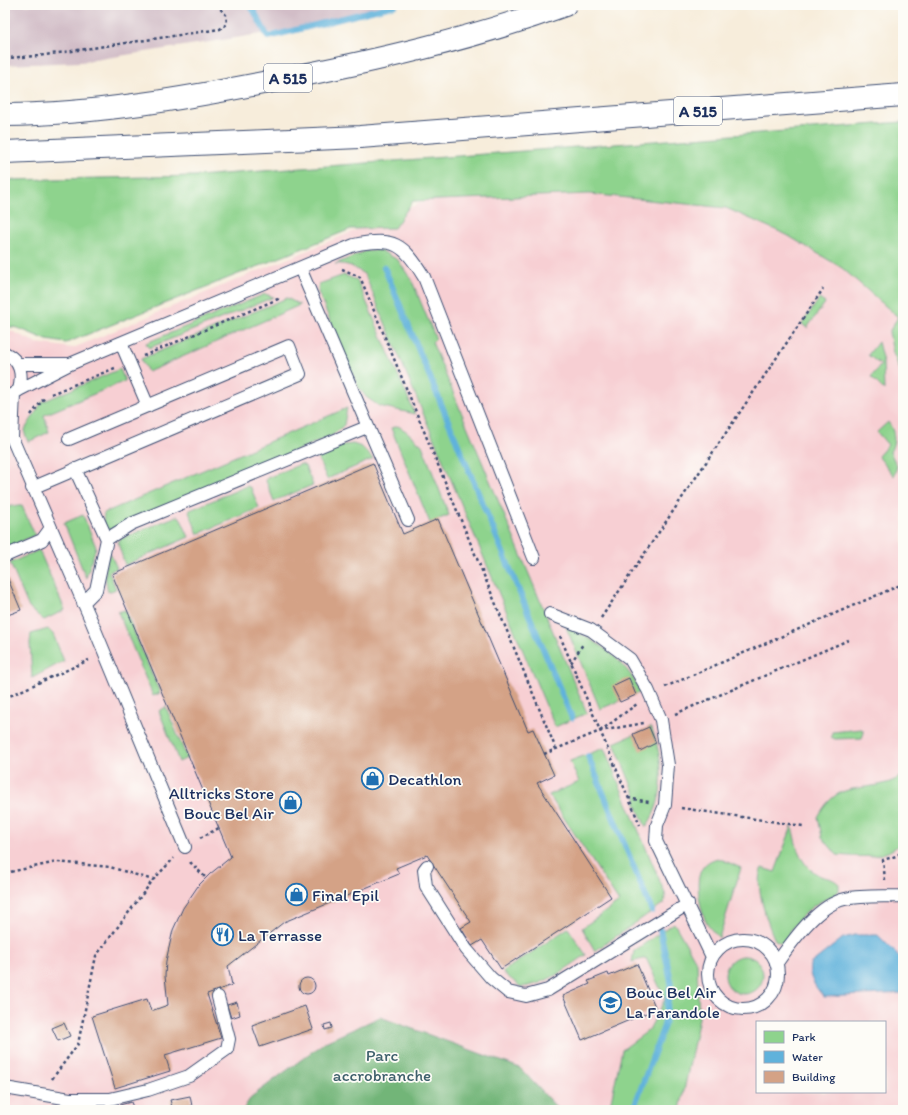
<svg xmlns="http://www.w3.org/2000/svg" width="908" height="1115" font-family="Itim,sans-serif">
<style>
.built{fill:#f7cfd3;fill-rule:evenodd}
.industrial{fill:#d2bdc7}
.green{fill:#8ed38d;stroke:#548176}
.forest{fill:#72b578;stroke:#46726b}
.water{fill:#60b2db;stroke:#3e709c}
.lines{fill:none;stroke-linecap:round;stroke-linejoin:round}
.stream{stroke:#60b2db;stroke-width:6}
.building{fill:#d4a286}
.service-casing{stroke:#3c4c71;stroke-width:14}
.motorway-casing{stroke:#3c4c71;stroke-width:24}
.path{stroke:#3c4c71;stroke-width:2.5;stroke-dasharray:3 3;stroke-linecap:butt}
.service{stroke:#fff;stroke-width:12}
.motorway{stroke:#fff;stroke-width:22}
.labels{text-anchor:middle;stroke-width:3.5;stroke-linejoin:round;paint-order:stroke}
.shield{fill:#fdfcf7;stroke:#5f6c8c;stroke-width:1}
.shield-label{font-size:16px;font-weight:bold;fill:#1b2f5e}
.poi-label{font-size:17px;fill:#1b2f5e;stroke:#fdfcf7;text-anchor:start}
.park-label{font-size:17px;fill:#3e606c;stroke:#fdfcf7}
</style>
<rect width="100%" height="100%" fill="#fdfcf7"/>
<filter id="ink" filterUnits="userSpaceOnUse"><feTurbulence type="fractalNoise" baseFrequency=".025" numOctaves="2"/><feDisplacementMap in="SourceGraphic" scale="8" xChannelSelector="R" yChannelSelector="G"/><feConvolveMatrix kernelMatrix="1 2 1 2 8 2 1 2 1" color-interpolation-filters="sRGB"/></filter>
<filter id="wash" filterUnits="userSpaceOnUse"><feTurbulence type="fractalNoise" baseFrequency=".012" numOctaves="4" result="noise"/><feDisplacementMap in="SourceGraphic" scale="16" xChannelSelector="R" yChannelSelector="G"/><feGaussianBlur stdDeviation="0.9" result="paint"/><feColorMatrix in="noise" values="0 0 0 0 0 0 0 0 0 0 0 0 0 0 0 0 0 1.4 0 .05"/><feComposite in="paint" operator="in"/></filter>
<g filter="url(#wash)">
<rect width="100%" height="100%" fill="#f7eddb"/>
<!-- built -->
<path class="built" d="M903,173V865L901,921L903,922V1110H5V330H9L37,343L73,348L428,200ZM757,1022H885V1092H757Z"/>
<!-- industrial -->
<path class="industrial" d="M5,5H395L280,31L81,62L5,65Z"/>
<!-- green -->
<path class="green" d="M903,122V377L893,353L889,332L898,317L842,268L787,235L726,208L589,194L413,201L394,228L351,229L66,343L47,340L18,328L5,326V180L197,176Z
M380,250L398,260L412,281L436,339L432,342L587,713L555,727L365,275C354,267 348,263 335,264L366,251Z
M344,275L357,280L415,414L379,406L366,397L358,387L318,292L319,284Z
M265,294L274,297L149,348L146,343Z
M287,298L300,305L148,372L141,359Z
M819,299L825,303L807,328L802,324Z
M878,342L883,362L884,390L871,377L881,365L868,355Z
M120,369L125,381L44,415L49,432L28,442L24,431L42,402Z
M347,408L344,425L333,435L107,531L103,522L104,513Z
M888,422C895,431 896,442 890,452L897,466L894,476L878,456L888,445L877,432Z
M398,426L406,431L422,445L449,515L430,523L391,428Z
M353,444L362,447L373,459L327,479L317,456L343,445Z
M301,464L305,466L313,485L274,501L266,481L267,478Z
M247,486L251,488L259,508L198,534L189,512L190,510Z
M12,506H22L35,535L5,549V508Z
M83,515L96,547L86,578L64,523Z
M177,516L180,517L189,537L125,565L118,543L120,539Z
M39,550L65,610L44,620L29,608L10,563Z
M110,553L117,568L109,572L116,589L108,592C105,578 103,567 110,553Z
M125,610L160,693L153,696L118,612Z
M566,627C599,642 624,658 641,692L600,709Z
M48,629L53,634L64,661L32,678L30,643L31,634Z
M166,707L187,758L179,762L159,711Z
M651,727C664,759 667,798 646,827L636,805V796L614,743Z
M862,729L864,733L862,738L835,739L831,737L832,732Z
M604,748L666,896L664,903L595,951L582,928L619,902L549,795L579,782L570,761Z
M903,774V841C886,860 860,857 837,855L822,837L818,817C823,808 829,799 838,794C855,784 887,790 903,774Z
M792,826C796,844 799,864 817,874C826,880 829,875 839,884V891C833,897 827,898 820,902C805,910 790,928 784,944L775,940C768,926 753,882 762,868L775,872Z
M718,858L741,868L719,938C715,933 710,929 707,924C701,913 695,884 700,873C703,864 710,860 718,858Z
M674,923L697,963L699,1018L680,1110H609L622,1050L649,1030L665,999L646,958L632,962L634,951Z
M568,928L586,955C565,969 546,985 521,987L502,972Z
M725 975a19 19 0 1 1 38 0a19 19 0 1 1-38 0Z"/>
<!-- forest -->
<path class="forest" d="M380,1017L520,1068L559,1110H243L251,1097L325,1042Z"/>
<!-- water -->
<path class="water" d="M855,935H878L903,960V993L824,997C815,987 808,977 810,964L843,938Z"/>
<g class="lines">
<!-- stream -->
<path class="stream" d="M249,5L254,11L268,37L395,5
M384,267L572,718
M588,756L652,911
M633,1110L664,1026L671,981L660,930"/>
</g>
<g id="blocks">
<!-- building -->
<path class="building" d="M373,463L403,534L438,519L528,731L533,729L554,775L537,783L611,897L501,969L482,940L472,946L461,928L471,922L427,855L396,868L399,874L284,922L228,966L232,985L207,994L221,1038L165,1055L170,1071L115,1088L92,1016L147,999L151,1011L168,1005L165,976L166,961L173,930L183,908L198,886L210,874L231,857L112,574Z
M5,572L21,610L5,616Z
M629,678L636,695L620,702L612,686Z
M649,727L656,743L640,751L633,734Z
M637,964L656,1009L582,1040L563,996L590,984L588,981L608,973L609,976Z
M299 986a8 8 0 1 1 16 0a8 8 0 1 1-16 0Z
M237,1002L240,1015L231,1018L227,1005Z
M305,1006L313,1029L260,1047L252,1025Z
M64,1023L70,1036L58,1041L52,1028Z
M331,1023L332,1028L325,1030L324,1025Z
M190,1096L192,1106L173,1110L170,1100Z
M131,1102L134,1110H122L120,1105Z"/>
</g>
</g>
<g filter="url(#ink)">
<use href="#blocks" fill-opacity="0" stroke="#3c4c71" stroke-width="1"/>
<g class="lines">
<defs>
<path id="service" d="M300,268L408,520
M121,343L148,406
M5,353C21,361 23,374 19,390
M19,364H67
M5,399L19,390L70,364L354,245C394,237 403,243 424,277L534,558
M5,428L12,438L91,620L185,847
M12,438L14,394
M75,469L107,539
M32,488L300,374L289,346L69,439
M5,556L42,540L50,529
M83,603L96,590L107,539L131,524L367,427
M550,614L591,630L630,659L648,690L661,720L668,765L665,805L657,825L656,841L712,957
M427,866L424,870L426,886L466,949L491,978L508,992L526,996L548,990L688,904
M708 974a35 35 0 1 1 70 0a35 35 0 1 1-70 0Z
M776,964C792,942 817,905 845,899C863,895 884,897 903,896
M5,1088L70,1099H110L148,1090L189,1076L227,1049L229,1039L218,997"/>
<path id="motorway" d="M5,115C96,114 188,98 278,80C375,61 472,39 565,5
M5,152L360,137L903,95"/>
</defs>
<!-- service casing -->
<use href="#service" class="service-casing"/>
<!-- motorway casing -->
<use href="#motorway" class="motorway-casing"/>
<!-- path -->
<path class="path" d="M290,5H293
M5,58L38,56L220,29L227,24L226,15L217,5
M342,269L360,277L556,749
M143,356L278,299V296
M51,394L115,368
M31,415L45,397
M601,618L823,289
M560,636L640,825
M571,663L583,644
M665,687L903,584
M5,698L89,660
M675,714L851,639
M600,731L637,704
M544,754L600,731L644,723
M628,798L649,802
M681,808L803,826
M200,838L219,828
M190,862L206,878
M5,873L57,862L110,867L153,880
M885,880L883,860L896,856L903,851
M5,945L7,964L5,1010
M52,1079L78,1044L96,956L153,880L174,858"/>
<!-- service -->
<use href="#service" class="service"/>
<!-- motorway -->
<use href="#motorway" class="motorway"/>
</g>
</g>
<!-- icons -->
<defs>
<symbol id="shop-ring" viewBox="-11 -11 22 22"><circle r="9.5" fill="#fdfcf7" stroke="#1f6fb2" stroke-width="1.5"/><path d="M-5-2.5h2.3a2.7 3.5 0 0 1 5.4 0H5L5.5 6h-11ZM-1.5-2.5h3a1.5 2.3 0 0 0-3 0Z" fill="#1f6fb2"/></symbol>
<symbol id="restaurant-ring" viewBox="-11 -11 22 22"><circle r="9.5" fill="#fdfcf7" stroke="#1f6fb2" stroke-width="1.5"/><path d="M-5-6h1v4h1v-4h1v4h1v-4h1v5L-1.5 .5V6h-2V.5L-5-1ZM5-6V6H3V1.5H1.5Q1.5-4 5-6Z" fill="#1f6fb2"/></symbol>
<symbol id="school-ring" viewBox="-11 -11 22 22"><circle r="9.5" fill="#fdfcf7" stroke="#1f6fb2" stroke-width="1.5"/><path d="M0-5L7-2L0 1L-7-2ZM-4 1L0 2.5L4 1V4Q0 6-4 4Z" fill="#1f6fb2"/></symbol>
</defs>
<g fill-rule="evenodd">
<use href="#shop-ring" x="360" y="766" width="25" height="25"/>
<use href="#shop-ring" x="278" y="790" width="25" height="25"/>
<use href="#shop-ring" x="284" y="882" width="25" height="25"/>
<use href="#restaurant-ring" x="210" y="922" width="25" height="25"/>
<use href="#school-ring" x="598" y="990" width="25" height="25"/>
</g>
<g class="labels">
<!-- shield labels -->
<g class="shield">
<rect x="264" y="64" width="48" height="28" rx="3"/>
<rect x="674" y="97" width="48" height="28" rx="3"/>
</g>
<g class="shield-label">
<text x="288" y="84">A 515</text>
<text x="698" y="117">A 515</text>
</g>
<!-- poi labels -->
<g class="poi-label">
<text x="388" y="785">Decathlon</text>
<text x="274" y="799" text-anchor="end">Alltricks Store<tspan x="274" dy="20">Bouc Bel Air</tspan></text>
<text x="312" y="901">Final Epil</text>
<text x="238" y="941">La Terrasse</text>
<text x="626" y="998">Bouc Bel Air<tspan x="626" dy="20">La Farandole</tspan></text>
</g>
<!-- park labels -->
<g class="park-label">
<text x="382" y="1061">Parc<tspan x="382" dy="20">accrobranche</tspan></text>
</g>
</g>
<!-- margin -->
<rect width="908" height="1115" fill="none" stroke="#fdfcf7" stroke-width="20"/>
<!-- legend -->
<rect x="756" y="1021" width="130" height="72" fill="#fdfcf7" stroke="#a3aaba"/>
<rect x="764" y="1031" width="20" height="12" fill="#8ed38d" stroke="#a3aaba"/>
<text x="792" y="1041" font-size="12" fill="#1b2f5e">Park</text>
<rect x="764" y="1051" width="20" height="12" fill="#60b2db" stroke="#a3aaba"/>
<text x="792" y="1061" font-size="12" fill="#1b2f5e">Water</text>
<rect x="764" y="1071" width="20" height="12" fill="#d4a286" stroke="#a3aaba"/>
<text x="792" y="1081" font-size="12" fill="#1b2f5e">Building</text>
</svg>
